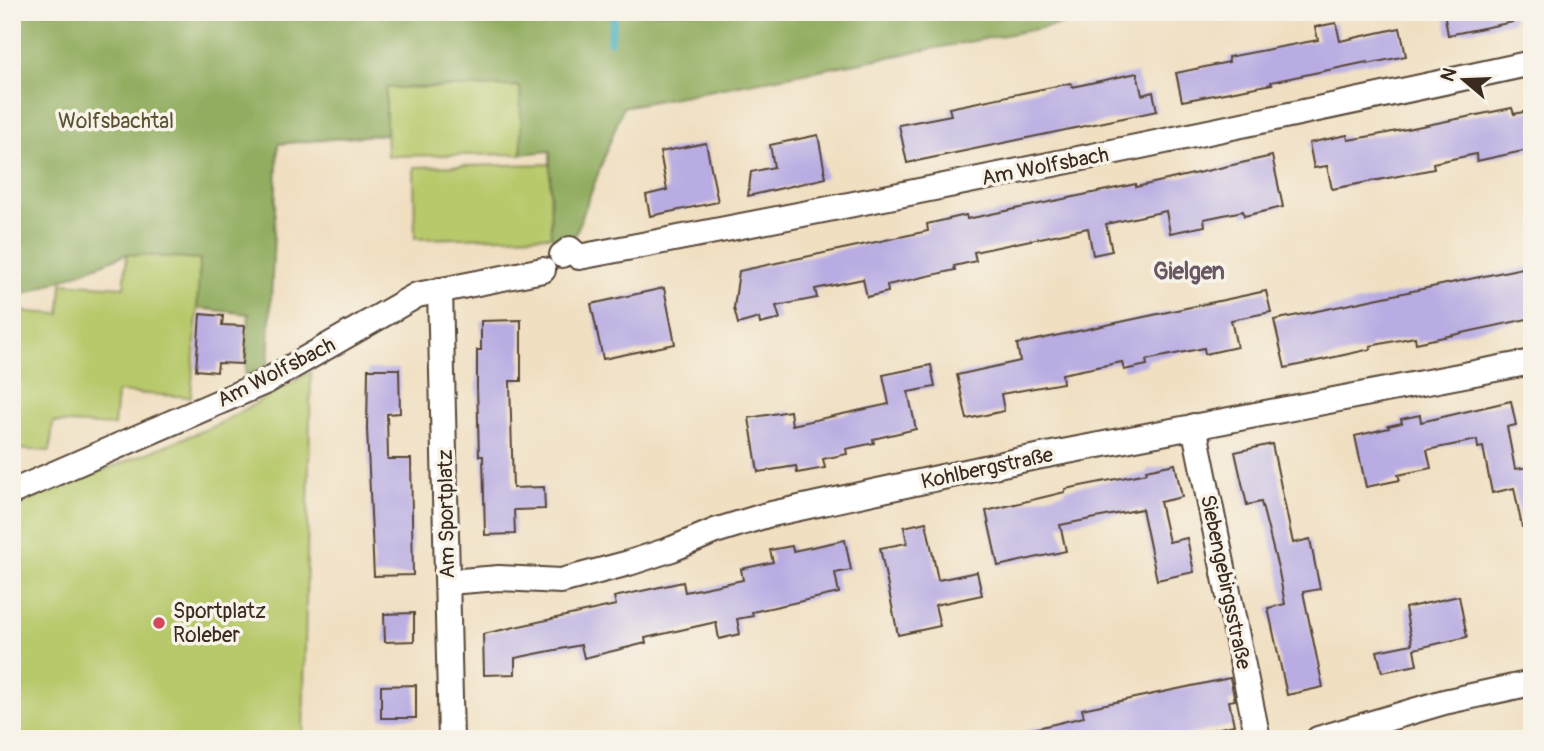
<svg xmlns="http://www.w3.org/2000/svg" width="1544" height="751" font-family="Pangolin,sans-serif">
<style>
.green{fill:#b8c96c;stroke:#7a7a45;stroke-width:2}
.forest{fill:#92ad60;stroke:#666c3f;stroke-width:2}
.lines{fill:none;stroke-linecap:round;stroke-linejoin:round}
.stream{stroke:#40afbb;stroke-width:8}
.building{fill:#b8ace2}
.minor-casing{stroke:#564536;stroke-width:28}
.minor{stroke:#fff;stroke-width:24}
.poi-dot{fill:#d1495b;stroke:#f7f3e8;stroke-width:2.5}
.labels{text-anchor:middle;stroke-width:7;stroke-linejoin:round;paint-order:stroke}
.park-label{font-size:21px;fill:#5a5232;stroke:#f7f3e8}
.street-label{font-size:21px;fill:#3b2a1e;stroke:#f7f3e8}
.poi-label{font-size:21px;fill:#3b2a1e;stroke:#f7f3e8;text-anchor:start}
.neighbourhood-label{font-size:23px;font-weight:bold;fill:#675863;stroke:#f7f3e8}
</style>
<rect width="100%" height="100%" fill="#f7f3e8"/>
<filter id="ink" filterUnits="userSpaceOnUse"><feTurbulence type="fractalNoise" baseFrequency=".0143" numOctaves="2"/><feDisplacementMap in="SourceGraphic" scale="14" xChannelSelector="R" yChannelSelector="G"/><feConvolveMatrix kernelMatrix="1 2 1 2 8 2 1 2 1" color-interpolation-filters="sRGB"/></filter>
<filter id="wash" filterUnits="userSpaceOnUse"><feTurbulence type="fractalNoise" baseFrequency=".00686" numOctaves="4" result="noise"/><feDisplacementMap in="SourceGraphic" scale="28" xChannelSelector="R" yChannelSelector="G"/><feGaussianBlur stdDeviation="1.57" result="paint"/><feColorMatrix in="noise" values="0 0 0 0 0 0 0 0 0 0 0 0 0 0 0 0 0 1.4 0 .05"/><feComposite in="paint" operator="in"/></filter>
<g filter="url(#wash)">
<rect width="100%" height="100%" fill="#f0dfc1"/>
<!-- green -->
<path class="green" d="M521,86L522,154L387,156L385,88Z
M550,164L551,236L415,239L414,167Z
M127,254L201,259L191,397L117,392L114,426L53,422L50,451L12,449V311L60,314L62,283L124,287Z
M311,372L303,739H12V507L217,425Z"/>
<!-- forest -->
<path class="forest" d="M12,12H1127L623,107L570,249L551,236L550,151L522,154L520,86L386,88V134L278,144L268,365L245,377L249,314L197,308L200,259L127,254L12,299Z"/>
<g class="lines">
<!-- stream -->
<path class="stream" d="M610,41L615,12"/>
</g>
<g id="blocks">
<!-- building -->
<path class="building" d="M1444,12H1512L1513,22L1448,35Z
M1336,23L1340,41L1400,28L1406,56L1367,64V62L1271,82L1272,84L1182,101L1176,73L1229,62L1228,57L1318,40L1315,27Z
M1137,73L1142,95L1153,92L1157,111L907,163L899,125L951,115L949,108L1071,83L1072,87Z
M1512,108L1514,114L1532,110V149L1477,161L1476,154L1433,163L1434,169L1332,189L1327,166L1314,168L1309,143L1347,135L1348,140L1377,135Z
M818,135L826,178L748,196L751,172L774,167L770,145Z
M706,143L718,202L650,216L646,195L667,190L660,152Z
M1272,156L1283,207L1244,216L1243,211L1204,219L1205,226L1170,233L1166,211L1106,224L1112,251L1093,255L1088,228L974,252L976,261L954,266L955,270L887,285L888,292L867,297L863,279L815,289L817,298L776,306L780,319L760,324L759,318L738,324L734,308L739,271L928,231L927,224L966,215L967,219L1136,184V187Z
M1532,266V318L1416,343L1415,337L1370,346L1371,349L1285,368L1274,320Z
M664,288L675,344L603,359L591,304Z
M1266,291L1271,312L1231,320L1237,347L1205,354L1204,348L1146,360L1147,365L1124,370L1122,362L1062,374L1063,383L1001,394L1004,411L967,419L957,375L1020,361L1017,344Z
M200,314L223,316L222,325L245,326L242,364L218,363L217,372L196,370Z
M521,320V381H510L513,488L544,487L545,509L514,510L515,534L485,535L483,456H479L477,386V350H481V321Z
M931,365L935,387L908,392L916,429L873,439L874,443L846,449L847,454L823,459L825,468L797,473L796,466L758,472L749,418L790,411L792,425L889,404L883,375Z
M368,369H399L400,413L387,414L388,459H411L413,575L374,576L367,429Z
M1511,401L1516,425L1507,427L1515,469L1532,467V526L1522,527L1514,488L1492,493L1483,447L1478,448L1477,440L1427,450L1431,468L1398,475L1400,480L1366,487L1355,436L1389,428L1388,426L1402,423L1401,419L1420,415L1421,422Z
M1272,444L1293,543L1310,539L1320,589L1303,592L1323,687L1287,695L1268,608L1285,604L1279,572L1261,502L1247,505L1235,452Z
M1175,464L1182,497L1160,502L1169,542L1187,538L1194,572L1157,580L1142,509L1060,525L1066,551L998,566L986,511L1065,492V489L1147,473L1146,470Z
M926,522L938,580L977,572L982,595L935,605L940,626L898,635L880,548L907,543L904,527Z
M845,540L851,570L835,573L839,593L752,612L753,616L737,619L740,634L719,639L716,622L645,638L646,643L584,658L581,645L540,653L515,658V674L484,675L483,634L616,605L614,597L683,582L685,592L743,580L741,569L773,562L770,550L792,546L793,551Z
M1459,596L1467,637L1414,649L1417,665L1382,672L1377,651L1412,644L1405,608Z
M414,613V641L385,642L384,614Z
M1230,678L1235,700L1229,701L1234,725L1170,739H1025L1024,731L1084,717L1082,709Z
M416,685V718H381V686Z"/>
</g>
</g>
<g filter="url(#ink)">
<use href="#blocks" fill-opacity="0" stroke="#564536" stroke-width="2"/>
<g class="lines">
<defs>
<path id="minor" d="M562,255L570,249L579,257C898,197 1215,132 1532,63
M440,290L451,739
M1194,426L1258,739
M12,492L265,382L417,295L543,270
M448,582L499,578L561,581L629,563L672,549L715,531L767,515L1021,460L1532,362
M1318,739L1444,702L1532,683"/>
</defs>
<!-- minor casing -->
<use href="#minor" class="minor-casing"/>
<!-- minor -->
<use href="#minor" class="minor"/>
</g>
</g>
<!-- markers -->
<circle class="poi-dot" cx="159" cy="623" r="7"/>
<g class="labels">
<!-- park labels -->
<g class="park-label">
<text x="116" y="128">Wolfsbachtal</text>
</g>
<!-- street labels -->
<g class="street-label">
<text transform="translate(1045 166) rotate(-11)" y="7">Am Wolfsbach</text>
<text transform="translate(276 372) rotate(-27)" y="7">Am Wolfsbach</text>
<text transform="translate(987 468) rotate(-12)" y="7">Kohlbergstraße</text>
<text transform="translate(446 514) rotate(-91)" y="7">Am Sportplatz</text>
<text transform="translate(1226 582) rotate(78)" y="7">Siebengebirgsstraße</text>
</g>
<!-- poi labels -->
<g class="poi-label">
<text x="173" y="618">Sportplatz<tspan x="173" dy="24">Roleber</tspan></text>
</g>
<!-- neighbourhood labels -->
<g class="neighbourhood-label">
<text x="1189" y="279">Gielgen</text>
</g>
</g>
<!-- margin -->
<rect width="1544" height="751" fill="none" stroke="#f7f3e8" stroke-width="42"/>
<!-- north arrow -->
<g transform="translate(1464 80) rotate(289)" stroke="#f7f3e8" stroke-width="5" paint-order="stroke">
<path d="M0-5L12 26L0 18L-12 26Z" fill="#3b2a1e"/>
<text y="-10" font-size="19" font-weight="bold" text-anchor="middle" fill="#3b2a1e">N</text>
</g>
</svg>
